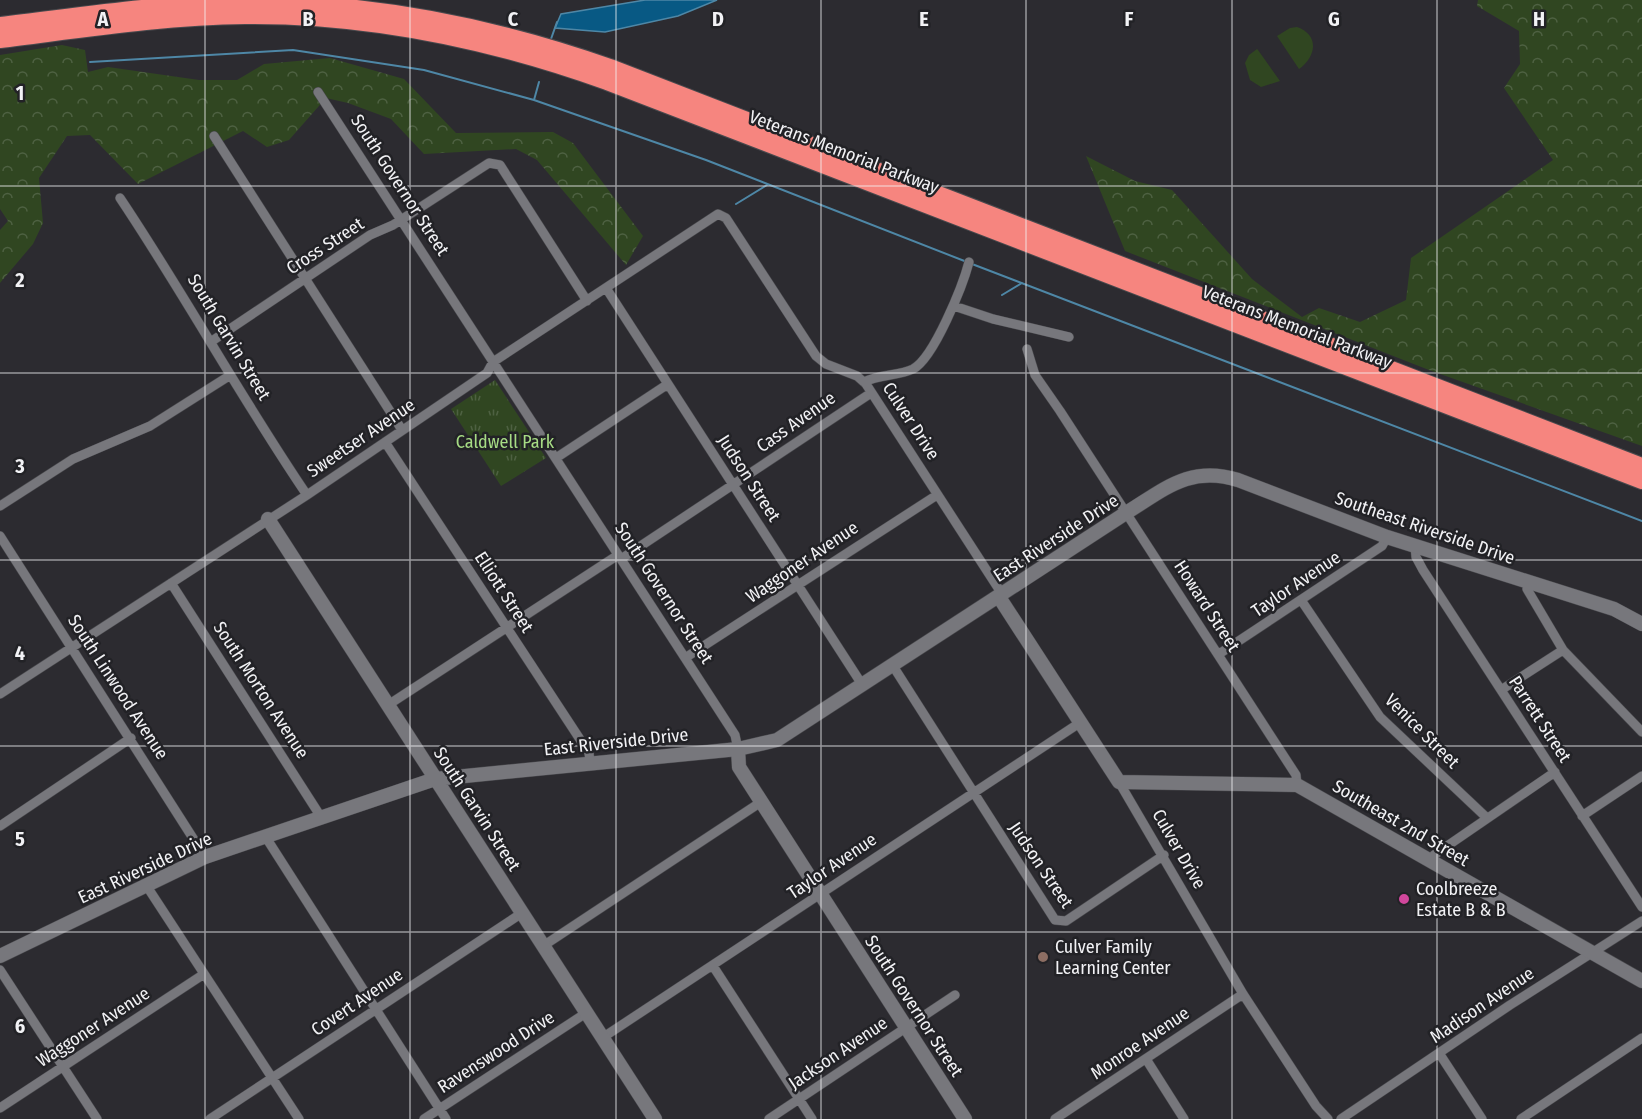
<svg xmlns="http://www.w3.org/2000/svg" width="1642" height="1119" font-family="'Fira Sans Condensed',sans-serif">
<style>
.grass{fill:#304621}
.forest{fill:url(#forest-crowns)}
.park{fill:url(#park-tufts)}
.water{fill:#085984;stroke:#4e87a6;stroke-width:1.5}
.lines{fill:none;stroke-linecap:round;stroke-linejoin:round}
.stream{stroke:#4e87a6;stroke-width:2}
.street-casing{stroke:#49494d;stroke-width:10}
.secondary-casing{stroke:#49494d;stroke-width:15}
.highway-casing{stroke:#49494d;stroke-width:18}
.street{stroke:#77777c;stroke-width:9}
.secondary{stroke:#77777c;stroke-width:14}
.highway{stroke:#f6857f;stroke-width:16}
.grid{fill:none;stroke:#f2f2f5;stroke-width:1.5;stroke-opacity:0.55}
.hotel-dot{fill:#d1479c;stroke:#222226;stroke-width:2}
.education-dot{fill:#8d6e63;stroke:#222226;stroke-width:2}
.labels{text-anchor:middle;stroke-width:5;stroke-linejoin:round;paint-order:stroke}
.street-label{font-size:18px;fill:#f2f2f5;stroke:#222226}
.park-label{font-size:18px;fill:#a7dc85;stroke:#222226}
.poi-label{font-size:18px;fill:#f2f2f5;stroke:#222226;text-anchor:start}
.grid-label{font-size:20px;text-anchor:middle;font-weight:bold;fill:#f2f2f5;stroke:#222226;stroke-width:5;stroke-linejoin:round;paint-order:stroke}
</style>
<defs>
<pattern id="forest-crowns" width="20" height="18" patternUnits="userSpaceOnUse" patternTransform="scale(1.5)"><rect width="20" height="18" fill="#304621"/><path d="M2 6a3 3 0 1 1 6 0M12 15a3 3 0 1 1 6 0" fill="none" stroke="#4e6142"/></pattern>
<pattern id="park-tufts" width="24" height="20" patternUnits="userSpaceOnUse" patternTransform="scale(1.5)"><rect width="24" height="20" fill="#304621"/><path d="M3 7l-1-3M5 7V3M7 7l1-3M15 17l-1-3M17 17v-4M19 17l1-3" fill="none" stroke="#4e6142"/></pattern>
</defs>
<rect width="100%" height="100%" fill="#2c2b30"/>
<!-- grass -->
<path class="grass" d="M1297,27C1320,35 1316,57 1299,69L1277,36L1290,28Z
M1257,49L1258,50L1280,81L1261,87L1250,80L1245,63L1249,55Z"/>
<!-- forest -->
<path class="forest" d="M1478,0H1642V446L1429,370L1125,251L1086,156L1135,181L1172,190L1252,279L1302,317L1319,308L1360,322L1406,300L1411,258L1553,160L1504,88L1520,64L1519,31L1477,6Z
M62,45L85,50L88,72L108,67L199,80H237L264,64L330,58L404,79L456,133L553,132L573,143L643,236L626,265L537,160L516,149L424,154L391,119L348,103L326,98L289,140L267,147L243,131L138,184L90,135L67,136L39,178L43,223L33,244L0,283V230L8,221L0,209V55Z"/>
<!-- park -->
<path class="park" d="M495,380L546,458L501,486L451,409Z"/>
<!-- water -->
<path class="water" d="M645,0H717L678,16L605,32L555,28L561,14Z"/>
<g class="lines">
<!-- stream -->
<path class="stream" d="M551,39L557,22
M90,62L293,50L424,70L534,100L706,160L967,262
M534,100L539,82
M736,204L767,185
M972,264L1642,521
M1002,295L1022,283"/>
<defs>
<path id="street" d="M318,92L735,735L738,749
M214,136L402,430
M120,198C185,295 241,398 307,495
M606,288L863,686
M954,306L993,319L1069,337
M212,341L370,235L393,225L489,163L500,165L587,301
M1027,349L1035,375L1060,411L1296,775L1297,785
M864,382C880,374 898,376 913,369C934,358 963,285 969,262
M385,442L589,753L590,762
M556,458L668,384
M0,506L73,459L150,426L229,376
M0,536L205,857
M1415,546L1416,557L1423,570L1642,907
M621,559L871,393
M171,583L321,817
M1529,583L1527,589L1563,650L1642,732
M1301,600L1380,717L1487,818
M1219,654L1382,546L1387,537
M685,658L937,495
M893,666L1055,920L1066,921L1164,855
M1501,690L1563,650
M0,694L307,495L487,373L493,362L718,214L726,218L816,356L826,364L857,376L866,384L1002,594
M388,705L618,555
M1119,782L1243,994L1316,1106L1328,1119
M1582,816L1642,776
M0,826L131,738
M265,836L446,1119
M1431,861L1434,855L1555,772
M146,885L299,1119
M543,946L761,802
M713,966L812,1119
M0,970L97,1119
M602,1038L1081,722
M1439,1053L1482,1119
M1146,1059L1184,1119
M0,1108L204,974
M210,1119L522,913
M424,1119L586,1013
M769,1119L955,995
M1055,1119L1243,994
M1341,1119L1510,1005L1642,921
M1521,1119L1642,1038"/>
<path id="secondary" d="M268,519L655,1119
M999,597L1119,782L1297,785L1642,981
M738,749L739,767L965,1119
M0,956L205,857L435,779L738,749L777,740L1126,513C1165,489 1190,465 1238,480L1387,537L1614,609L1642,624"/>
<path id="highway" d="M0,25C77,16 154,4 231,2C361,0 488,24 610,67L1642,466
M0,40C81,30 163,17 245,16C370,15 490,40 607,82L1642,481"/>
</defs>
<!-- street casing -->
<use href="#street" class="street-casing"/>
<!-- secondary casing -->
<use href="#secondary" class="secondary-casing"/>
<!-- highway casing -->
<use href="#highway" class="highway-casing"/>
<!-- street -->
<use href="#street" class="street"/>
<!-- secondary -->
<use href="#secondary" class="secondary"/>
<!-- highway -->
<use href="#highway" class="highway"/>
</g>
<!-- grid -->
<path class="grid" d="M205,0V1119M410,0V1119M616,0V1119M821,0V1119M1026,0V1119M1232,0V1119M1437,0V1119M0,186H1642M0,373H1642M0,560H1642M0,746H1642M0,932H1642"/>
<!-- markers -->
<circle class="hotel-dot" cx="1404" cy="899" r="6"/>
<circle class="education-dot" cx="1043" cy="957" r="6"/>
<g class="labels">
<!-- street labels -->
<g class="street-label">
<text transform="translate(844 152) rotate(21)" y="6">Veterans Memorial Parkway</text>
<text transform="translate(400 185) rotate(57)" y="6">South Governor Street</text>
<text transform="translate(325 246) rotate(-33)" y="6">Cross Street</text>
<text transform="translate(1297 327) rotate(21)" y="6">Veterans Memorial Parkway</text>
<text transform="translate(229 337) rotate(59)" y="6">South Garvin Street</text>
<text transform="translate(911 421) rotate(57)" y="6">Culver Drive</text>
<text transform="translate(796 422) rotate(-35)" y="6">Cass Avenue</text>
<text transform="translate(361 438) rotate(-34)" y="6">Sweetser Avenue</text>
<text transform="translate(749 478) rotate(57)" y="6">Judson Street</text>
<text transform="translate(1425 528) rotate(19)" y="6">Southeast Riverside Drive</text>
<text transform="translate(1056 538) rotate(-33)" y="6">East Riverside Drive</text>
<text transform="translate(802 562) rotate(-34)" y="6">Waggoner Avenue</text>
<text transform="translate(1296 584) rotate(-34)" y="6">Taylor Avenue</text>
<text transform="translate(504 592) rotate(57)" y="6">Elliott Street</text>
<text transform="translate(664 593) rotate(57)" y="6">South Governor Street</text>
<text transform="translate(1207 606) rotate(57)" y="6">Howard Street</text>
<text transform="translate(118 687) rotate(57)" y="6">South Linwood Avenue</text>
<text transform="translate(261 690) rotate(57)" y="6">South Morton Avenue</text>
<text transform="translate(1540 719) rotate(57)" y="6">Parrett Street</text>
<text transform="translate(1422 731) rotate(45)" y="6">Venice Street</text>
<text transform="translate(616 742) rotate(-6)" y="6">East Riverside Drive</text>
<text transform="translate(477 809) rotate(57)" y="6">South Garvin Street</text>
<text transform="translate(1401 823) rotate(30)" y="6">Southeast 2nd Street</text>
<text transform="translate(1179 849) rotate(60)" y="6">Culver Drive</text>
<text transform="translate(1041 865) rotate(56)" y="6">Judson Street</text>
<text transform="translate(832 866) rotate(-34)" y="6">Taylor Avenue</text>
<text transform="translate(145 868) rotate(-25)" y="6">East Riverside Drive</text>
<text transform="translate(357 1002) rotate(-34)" y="6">Covert Avenue</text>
<text transform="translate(1482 1005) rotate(-34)" y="6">Madison Avenue</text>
<text transform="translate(914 1006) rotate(57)" y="6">South Governor Street</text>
<text transform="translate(93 1027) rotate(-33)" y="6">Waggoner Avenue</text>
<text transform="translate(1140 1043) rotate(-34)" y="6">Monroe Avenue</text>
<text transform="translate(496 1052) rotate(-33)" y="6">Ravenswood Drive</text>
<text transform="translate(838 1053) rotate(-34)" y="6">Jackson Avenue</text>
</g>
<!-- park labels -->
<g class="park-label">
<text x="505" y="448">Caldwell Park</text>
</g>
<!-- poi labels -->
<g class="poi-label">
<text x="1416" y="895">Coolbreeze<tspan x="1416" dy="21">Estate B &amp; B</tspan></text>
<text x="1055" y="953">Culver Family<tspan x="1055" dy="21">Learning Center</tspan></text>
</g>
</g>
<g class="grid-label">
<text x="103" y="26">A</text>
<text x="308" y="26">B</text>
<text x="513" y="26">C</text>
<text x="718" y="26">D</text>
<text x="924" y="26">E</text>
<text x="1129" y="26">F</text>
<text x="1334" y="26">G</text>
<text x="1539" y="26">H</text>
<text x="20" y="100">1</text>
<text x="20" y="287">2</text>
<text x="20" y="473">3</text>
<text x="20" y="660">4</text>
<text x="20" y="846">5</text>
<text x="20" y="1033">6</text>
</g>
</svg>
